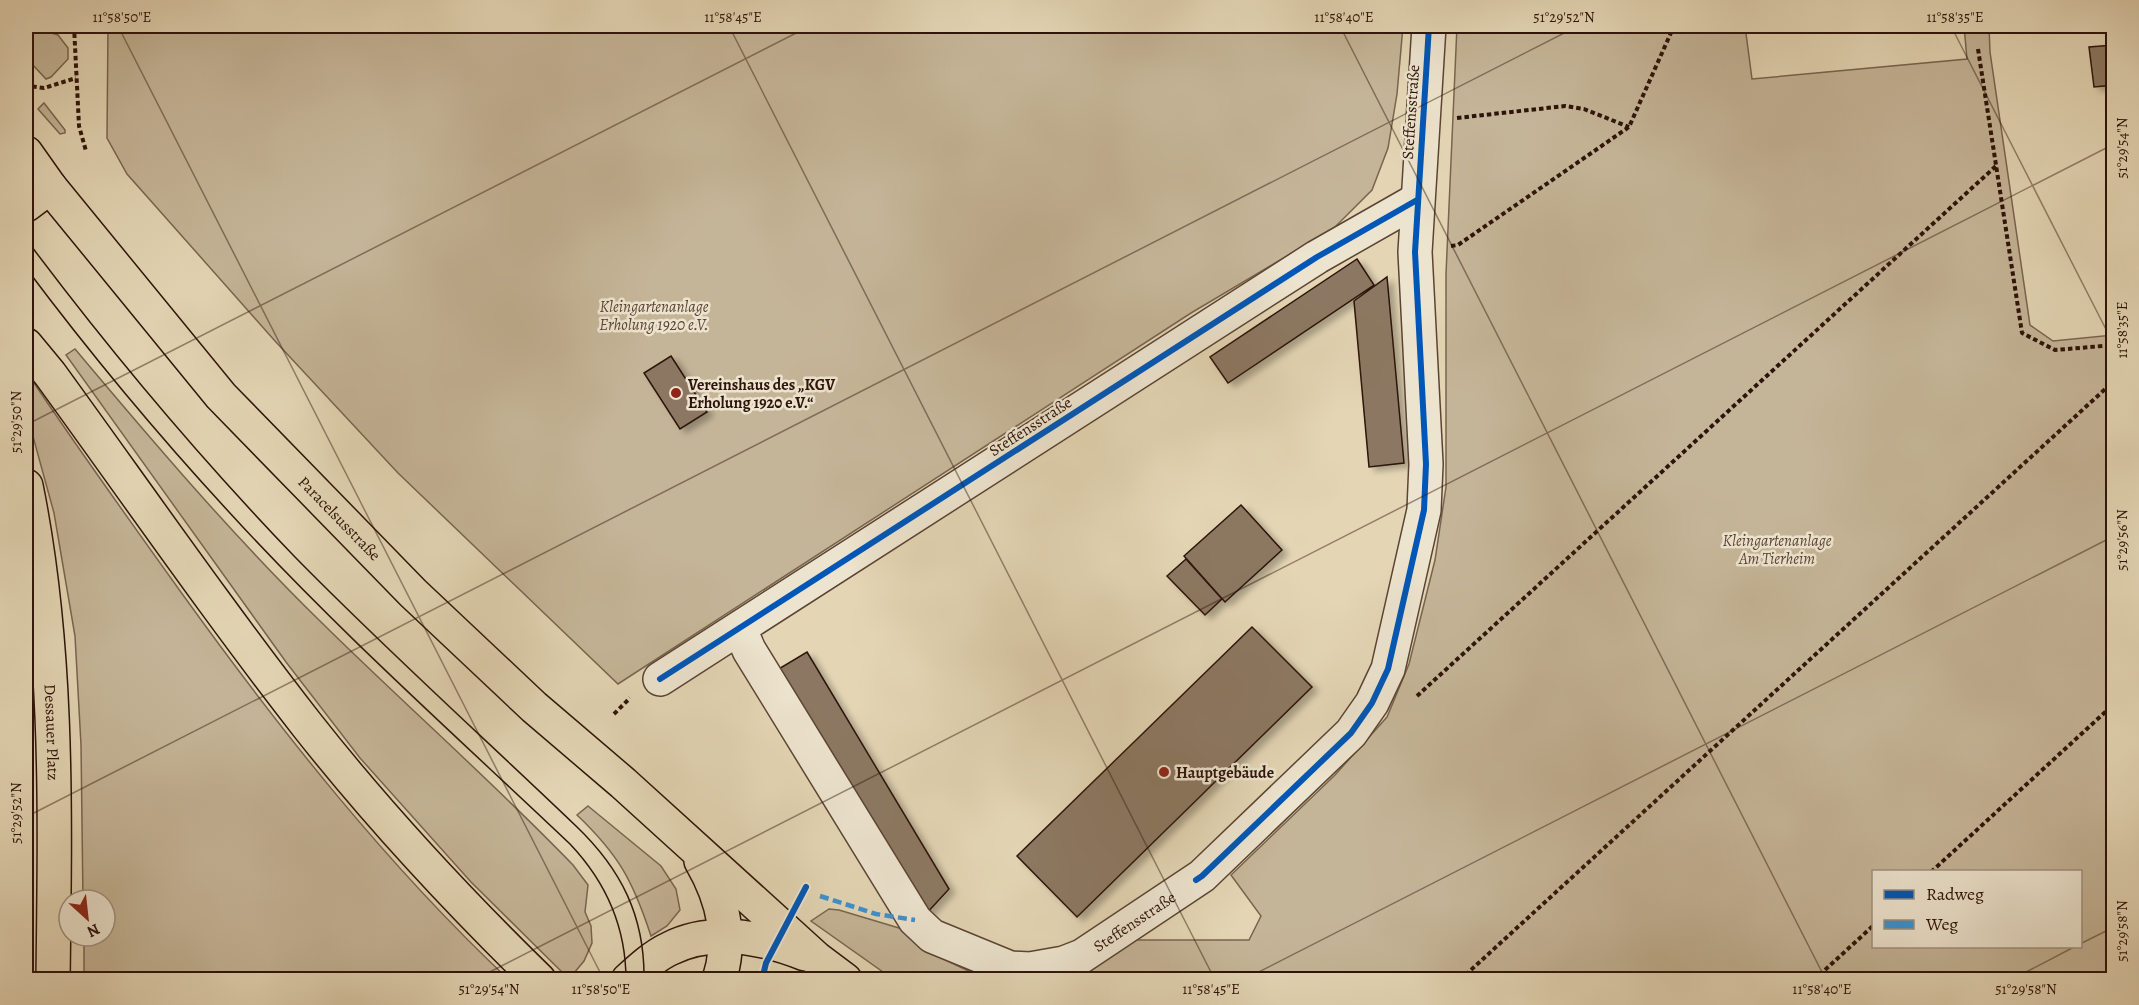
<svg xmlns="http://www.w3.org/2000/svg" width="2139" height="1005" font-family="Alegreya,serif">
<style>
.green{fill:#c5b598;stroke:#796450;stroke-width:1.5;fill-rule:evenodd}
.building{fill:#8c7862;stroke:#2d1309;stroke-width:1.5;filter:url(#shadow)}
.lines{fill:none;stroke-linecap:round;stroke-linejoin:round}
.minor-casing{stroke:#5b4434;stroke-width:36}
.major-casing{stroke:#2d1309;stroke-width:36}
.path{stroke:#2d1309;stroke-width:4;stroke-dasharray:4.5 3;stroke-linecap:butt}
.minor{stroke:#ede4cf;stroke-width:33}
.major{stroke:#e4d6b5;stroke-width:33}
.tram{stroke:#2d1309;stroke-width:1.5}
.quiet{stroke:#3c92d2;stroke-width:4.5;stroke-dasharray:9 4.5;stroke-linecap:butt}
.cycleway-casing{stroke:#ede4cf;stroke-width:10}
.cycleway{stroke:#0057b8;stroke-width:6}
.ticks{fill:none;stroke:#2d1309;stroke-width:1.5;stroke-opacity:0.45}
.poi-dot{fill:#8f2418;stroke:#ede4cf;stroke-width:2}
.labels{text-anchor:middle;stroke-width:5;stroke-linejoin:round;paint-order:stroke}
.street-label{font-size:16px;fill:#2d1309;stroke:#ede4cf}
.park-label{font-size:16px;font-style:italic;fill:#5b4434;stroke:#ede4cf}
.poi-label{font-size:16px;font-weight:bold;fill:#2d1309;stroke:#ede4cf;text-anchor:start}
.neatline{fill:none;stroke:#2d1309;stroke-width:2}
.ticks-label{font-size:15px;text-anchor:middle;fill:#2d1309}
</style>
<defs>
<filter id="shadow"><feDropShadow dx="6" dy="4" stdDeviation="3" flood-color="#0004"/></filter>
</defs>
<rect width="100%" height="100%" fill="#e4d6b5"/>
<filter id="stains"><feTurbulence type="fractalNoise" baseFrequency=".00333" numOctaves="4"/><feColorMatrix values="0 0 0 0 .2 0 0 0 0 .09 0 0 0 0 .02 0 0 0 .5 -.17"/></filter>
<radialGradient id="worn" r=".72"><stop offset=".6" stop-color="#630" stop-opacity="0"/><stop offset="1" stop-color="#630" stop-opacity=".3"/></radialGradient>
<!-- green -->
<path class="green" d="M142,26H1403L1397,94L1388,148L1372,190L1334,228L1191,313L618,684L398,473L275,341L127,174L107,138L108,27Z
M1457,26H1745L1752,79L1967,59L1964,26H1989L1990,52L2030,325L2053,341L2113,335V979L1070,980L1134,940H1249L1261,916L1231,875L1335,775L1387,717L1409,664L1435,560L1446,487V274ZM1874,872H2080V946H1874Z
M32,27L58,35L68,48V59L51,77L46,79L31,63Z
M44,103L65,130V133L60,134L38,109Z
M75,349C154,443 233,536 321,622C404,704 492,781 573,865L588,885L585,912L591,926L592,943L584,961L569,979L471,882L360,758L286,662L66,355Z
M32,380C81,453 132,524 183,595C281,731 386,864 508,979H84V936H105V900H83L81,745L75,636L54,513L26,411V388Z
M588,806L661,866L676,889L680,910L667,926L651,936C633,881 619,855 577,815Z
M829,909L839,910L899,928L946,960L985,979H893L811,921Z"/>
<!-- building -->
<path class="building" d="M2114,45V85L2094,87L2089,47Z
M1357,259L1374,285L1228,383L1210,357Z
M1387,277L1404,463L1369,467L1354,301Z
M671,356L707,412L680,429L644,373Z
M1241,505L1282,550L1225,602L1184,556Z
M1186,559L1222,599L1205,615L1167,576Z
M1252,627L1312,687L1077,917L1017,856Z
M807,652L949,889L925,915L777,670Z"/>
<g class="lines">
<defs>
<g id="minor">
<path id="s1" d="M740,629L749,650L915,920L932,936L1010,968L1030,969L1064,963L1082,956L1202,876L1351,733L1372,703L1388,669L1424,510L1426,464L1415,252L1429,26"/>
<path d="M660,679L1317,257L1417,200"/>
</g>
<g id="major">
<path id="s2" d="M26,153L50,187L221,396L413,593L534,707L623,783L817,959L845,980"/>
<path d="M26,205L50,187"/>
<path d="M26,345L50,374C135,491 218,611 307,725C378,815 457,900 539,980"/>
<path id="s3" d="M26,486C59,649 55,814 53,980"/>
<path d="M701,861C722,897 733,938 719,980"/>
<path d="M628,980C640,969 654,956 669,949C712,927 762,937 805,954"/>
</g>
</defs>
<!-- minor casing -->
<use href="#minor" class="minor-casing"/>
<!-- major casing -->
<use href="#major" class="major-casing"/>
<!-- path -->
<path class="path" d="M74,26L79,126L86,151
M1978,49L2022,333L2055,350L2114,345
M26,89L29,86L44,88L76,78
M1457,118L1565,106L1584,109L1629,127
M1451,246L1458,245L1629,127L1674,26
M1417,696L1996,166
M614,714L630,698
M1931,872L2114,704
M1460,980L2114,381
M1814,980L1874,925"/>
<!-- minor -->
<use href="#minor" class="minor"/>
<!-- major -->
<use href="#major" class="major"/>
<!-- tram -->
<path class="tram" d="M26,239C109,350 198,456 294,556C385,649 482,736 576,826C621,869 645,916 644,980
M26,268C89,352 157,434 229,512C336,629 455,735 570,844C606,882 626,928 626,980"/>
<!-- quiet -->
<path class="quiet" d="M820,896L876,914L915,920"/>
<defs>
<path id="cycleway" d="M660,679L1317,257L1417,200
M1196,880L1202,876L1351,733L1372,703L1388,669L1424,510L1426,464L1415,252L1429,26
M762,980L766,963L806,887"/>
</defs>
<!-- cycleway casing -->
<use href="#cycleway" class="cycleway-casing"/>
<!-- cycleway -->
<use href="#cycleway" class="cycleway"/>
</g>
<!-- ticks -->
<path class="ticks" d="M118,26L604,980M729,26L1215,980M1340,26L1826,980M1951,26L2114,345M26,34L42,26M26,425L810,26M26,817L1578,26M2080,944L2114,927M474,980L2114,144M1243,980L2114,536M2011,980L2076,946"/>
<!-- markers -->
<g class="poi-dot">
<circle cx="676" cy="393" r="6"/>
<circle cx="1164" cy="772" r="6"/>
</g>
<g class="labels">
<!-- street labels -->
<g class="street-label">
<text transform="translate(1410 112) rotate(-86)" y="6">Steffensstraße</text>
<text transform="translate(1030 426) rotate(-33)" y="6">Steffensstraße</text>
<text dy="6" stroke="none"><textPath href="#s2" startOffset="482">Paracelsusstraße</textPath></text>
<text dy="6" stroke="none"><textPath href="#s3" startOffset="248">Dessauer Platz</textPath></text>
<text dy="6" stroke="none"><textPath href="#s1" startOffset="584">Steffensstraße</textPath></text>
</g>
<!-- park labels -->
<g class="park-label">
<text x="654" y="312">Kleingartenanlage<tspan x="654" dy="18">Erholung 1920 e.V.</tspan></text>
<text x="1777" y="546">Kleingartenanlage<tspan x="1777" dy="18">Am Tierheim</tspan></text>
</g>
<!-- poi labels -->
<g class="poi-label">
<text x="688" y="390">Vereinshaus des „KGV<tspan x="688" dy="18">Erholung 1920 e.V.“</tspan></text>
<text x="1176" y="778">Hauptgebäude</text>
</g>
</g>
<!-- margin -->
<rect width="2139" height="1005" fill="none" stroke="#e4d6b5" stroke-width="66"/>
<!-- legend -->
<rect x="1872" y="870" width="210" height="78" fill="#ede4cf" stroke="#a09080" stroke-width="1.5"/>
<rect x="1884" y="890" width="30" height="9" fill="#0057b8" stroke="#a09080" stroke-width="1.5"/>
<text x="1926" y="900" font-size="18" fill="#2d1309">Radweg</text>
<rect x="1884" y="920" width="30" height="9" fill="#3c92d2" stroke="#a09080" stroke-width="1.5"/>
<text x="1926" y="930" font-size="18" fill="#2d1309">Weg</text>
<!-- north arrow -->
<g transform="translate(87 918) rotate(153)"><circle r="28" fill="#ede4cf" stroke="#a09080" stroke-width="1.5"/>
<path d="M0-4.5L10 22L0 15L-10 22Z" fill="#8f2418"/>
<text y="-9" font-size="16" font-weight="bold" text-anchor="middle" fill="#2d1309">N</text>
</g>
<rect x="33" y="33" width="2073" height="939" class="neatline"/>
<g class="ticks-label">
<text x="122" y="22">11°58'50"E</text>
<text x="733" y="22">11°58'45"E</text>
<text x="1344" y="22">11°58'40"E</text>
<text x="1564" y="22">51°29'52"N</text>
<text x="1955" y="22">11°58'35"E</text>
<text transform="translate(2122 148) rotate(-90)" y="5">51°29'54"N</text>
<text transform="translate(2122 330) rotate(-90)" y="5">11°58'35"E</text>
<text transform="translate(16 422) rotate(-90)" y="5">51°29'50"N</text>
<text transform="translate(2122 540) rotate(-90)" y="5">51°29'56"N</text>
<text transform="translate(16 813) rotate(-90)" y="5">51°29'52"N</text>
<text transform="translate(2122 931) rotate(-90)" y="5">51°29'58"N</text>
<text x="489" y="994">51°29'54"N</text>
<text x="601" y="994">11°58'50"E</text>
<text x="1211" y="994">11°58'45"E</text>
<text x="1822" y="994">11°58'40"E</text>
<text x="2026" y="994">51°29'58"N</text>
</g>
<rect width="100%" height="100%" filter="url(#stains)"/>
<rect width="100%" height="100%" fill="url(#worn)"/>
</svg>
